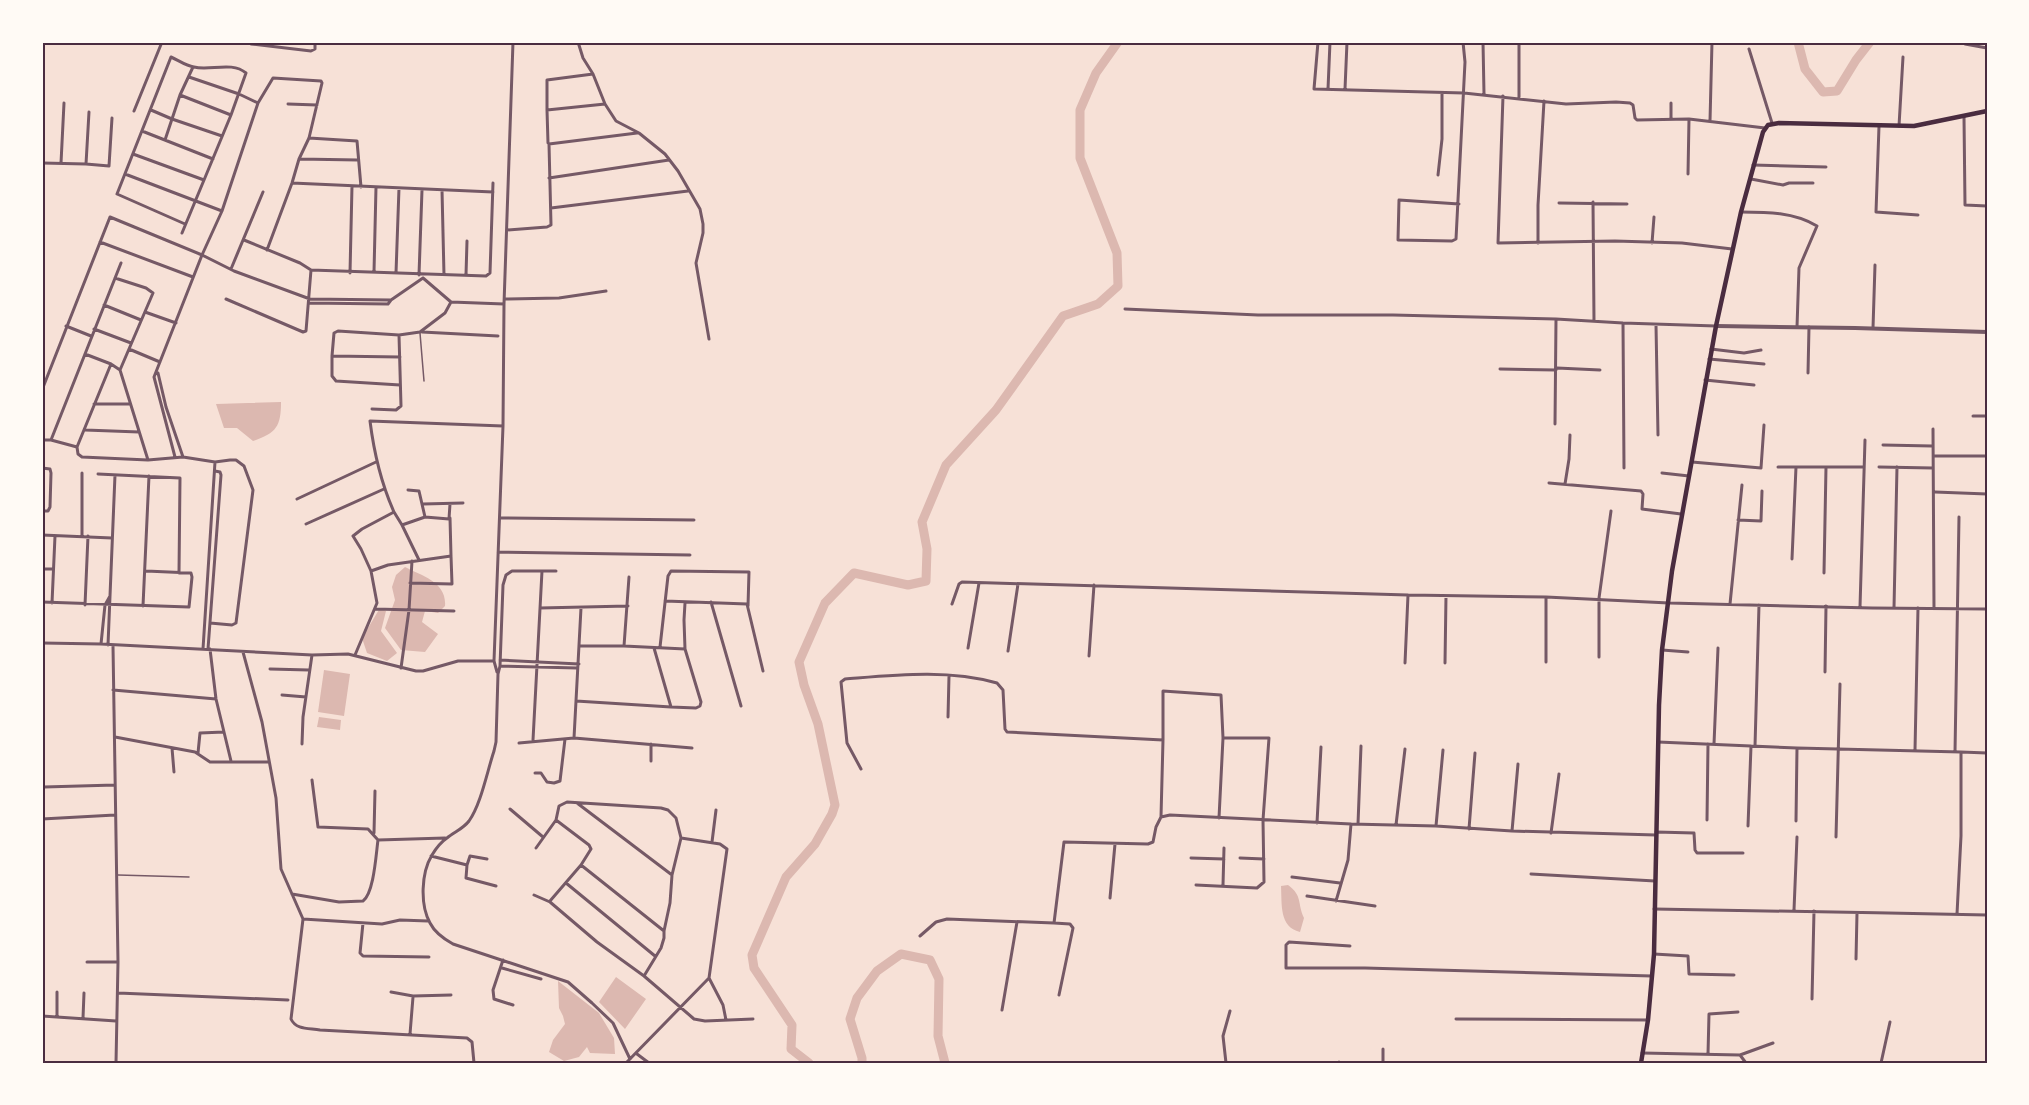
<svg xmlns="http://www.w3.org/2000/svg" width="2029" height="1105" font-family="'DejaVu Sans',sans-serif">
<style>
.water{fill:#dcb8b0}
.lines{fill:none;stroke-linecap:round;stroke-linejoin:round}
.river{stroke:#dcb8b0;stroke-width:9}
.service{stroke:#755966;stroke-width:1.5}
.minor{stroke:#755966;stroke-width:3}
.tertiary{stroke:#755966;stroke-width:4}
.secondary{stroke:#4a2c40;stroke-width:4.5}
.neatline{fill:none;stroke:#4a2c40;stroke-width:2}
</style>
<rect width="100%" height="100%" fill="#f7e1d7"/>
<!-- water -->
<path class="water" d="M281,402C281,427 276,433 253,441L237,428H224L216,404Z
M405,567C422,576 447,582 445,606L438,613L425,611L422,622L438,634L425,652L401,650L385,628L395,600L392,587L396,575Z
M380,608L386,611L381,631L397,653L387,661L367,653L362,638Z
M324,670L350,674L344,716L318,712Z
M319,717L341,720L340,730L317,727Z
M1288,885C1303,896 1297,903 1304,918L1300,932C1279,927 1282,904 1281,886Z
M616,977L646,999L625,1029L599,1002Z
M558,981L599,1013L614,1038L615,1054L590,1053L587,1047L579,1057L564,1061L549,1052L553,1040L565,1024L563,1016L559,1008Z"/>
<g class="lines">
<!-- river -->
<path class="river" d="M1798,42L1805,69L1823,92L1837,91L1856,60L1870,42
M809,1063L791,1049L792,1025L754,968L752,955L786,877L815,844L832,814L835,805L818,724L804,685L799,662L825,603L854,573L908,585L926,581L927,549L922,522L946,465L996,410L1063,316L1098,304L1118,286L1117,253L1080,158V110L1096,73L1118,42
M862,1063V1058L850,1019L857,998L877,971L901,954L930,960L939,979L938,1036L945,1063"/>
<!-- service -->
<path class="service" d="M420,333L424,381
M118,875L189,877"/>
<!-- minor -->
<path class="minor" d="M578,42L583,58L593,74L605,104L616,121L639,133L665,154L678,171L700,209L703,224V233L696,263L709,339
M1318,42L1314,89L1464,93L1566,104L1616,102L1630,103L1633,105L1635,118L1637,120L1689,119L1765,128
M1483,42L1484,94
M251,44L311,51L315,49V42
M1965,44L1987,48
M1749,49L1772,123
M189,77L239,94L258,103
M1328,89L1330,42
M1345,89L1347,42
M180,95L231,115
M1503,96L1498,243L1615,241L1682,243L1732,249
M1519,97V42
M1671,103V119
M288,104L317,105
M151,110L172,119L222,136
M547,110V80L593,74
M134,111L162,42
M1964,117L1965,205L1987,206
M1710,121L1712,42
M1879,126L1876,212L1918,215
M1899,126L1903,57
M142,131L213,159
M309,138L357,141L361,187
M165,140L180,95L193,67
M548,143L547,110L605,104
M133,154L204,180
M299,159L358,160
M42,163L86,164L89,112
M61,163L64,103
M86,164L109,166L112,118
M1753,165L1826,167
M125,174L222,211
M1688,174L1689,119
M1438,175L1442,139V93
M549,178L669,160
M1751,179L1783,185L1789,183H1813
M292,183L493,192
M442,190L444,275
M1593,202L1594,321
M1559,203L1627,204
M1459,204L1399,200L1398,240L1452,241L1456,239L1465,62L1463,42
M551,208L688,191
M1741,212C1767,212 1794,212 1817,226L1799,268L1797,327
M507,230L547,227L551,225L549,144L637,133
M182,233L231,115L246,73C232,61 210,71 194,67C186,66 178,60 171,57L117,194L185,224
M244,240L300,263L311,270L486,276L490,273L493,183
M100,242L193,277
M1538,243V205L1544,101
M1652,243L1654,217
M231,269L263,192
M374,272L376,187
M350,273L352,186
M396,273L399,188
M419,275L422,190
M466,275L467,241
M115,278L146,288L153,293L120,370
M423,278L451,302L504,304
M226,299L303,332L306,331L311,270
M505,299L559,298L606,291
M309,303L388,304L391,300L423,278
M104,305L141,320
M1125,309L1258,315H1393L1556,319L1623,323L1716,326
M145,312L176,323
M1623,323L1624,468
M1656,325L1658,435
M66,326L91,336
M1873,328L1875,265
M94,329L131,343
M422,332L498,336
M129,349L160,362
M1711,349L1744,353L1761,350
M85,354L111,364L120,370L148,460
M332,356V376L336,381L400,385
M400,357L332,356L334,333L338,331L399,335L420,332L445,313L451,302
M1709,359L1764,364
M1557,368L1600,370
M1500,369L1556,370
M158,373L166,407L183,457
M1808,373L1809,327
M1705,380L1754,385
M42,390L110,217L202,255L234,271L310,299L391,300
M94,404H130
M372,409L396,410L401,406L399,335
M1973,416H1987
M1555,424L1556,319
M1933,429L1934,607
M85,430L139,432
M42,440H51L77,447L78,454L82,457L148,460L183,457L215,462L230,460H236L244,466L253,490L236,623L232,625L210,623
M51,440L121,263
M1883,445L1932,446
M77,447L111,364
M1933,456H1987
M175,457L154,377L202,255L222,211L258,103L273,78L321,81L322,83L309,138L299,159L292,183L267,250
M1692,462L1761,468L1764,425
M1778,467H1796
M1879,467L1933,468
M42,468L50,469L51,473L50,507L48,511H42
M1662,473L1689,476
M98,474L180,478L179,573
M1549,483L1641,491L1643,494L1642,509L1681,514
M1565,484L1569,459L1570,435
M408,490L419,491L425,517
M1935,492L1987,494
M297,499L376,462
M423,504L463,503
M394,512L402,525L425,517L449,519L450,504
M500,518L694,520
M1738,520L1761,521L1762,491
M306,524L384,489
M402,525L419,560
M42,535L112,538
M82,536V473
M498,552L690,555
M1792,559L1796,467H1863
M42,569H53
M371,571L388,565L451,556L450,518
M556,571H512L506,575L503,585L500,666L498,674L496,742L494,751C487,772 481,804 469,821C463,829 454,832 447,838C441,842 435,850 432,855C421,873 420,905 430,923C435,933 444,939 453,944L568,982L592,1003L613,1023L630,1059
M1824,573L1826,467
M410,583L452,584L451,556
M110,596L115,475
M665,601L747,604L763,671
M42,602L189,607L192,577L191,573L146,571
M711,602L741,706
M52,603L55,536
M952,604L959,584L962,582L1408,595L1546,597L1669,603L1872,608L1987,609
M1730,604L1742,485
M85,605L88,536
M143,606L149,476
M1860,607L1865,440
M540,608L628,606
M1894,608L1897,467
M375,609L454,611
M42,643L101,644L312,655L348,654L416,671H423L458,661H494
M101,644L105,605L110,596L108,645
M113,646L118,962L116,1063
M579,646H624L685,649
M624,646L629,577
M660,647L668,576L671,571L749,572L748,606
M654,648L671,707
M968,648L979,583
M203,649L215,462
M208,649L221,475L220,472L215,471
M210,649L216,699L231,761
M1662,650L1688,652
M1008,651L1018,584
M243,652L262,722L276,798L281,869L303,919L291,1019C296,1030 309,1028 320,1030L467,1038L472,1042L474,1063
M355,655L377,603L371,571L361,549L353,536L362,529L394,512C381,483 374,453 370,421L503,426
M1089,656L1094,585
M1599,657V598L1611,511
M500,660L579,664
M1546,662V597
M1405,663L1408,595
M1445,663L1446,596
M500,666L577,668
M401,668L409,610L412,561
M270,669L309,670
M497,672L494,661L503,426L504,304L513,42
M1825,672L1826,606
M113,690L216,699
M282,695L306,697
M576,701L671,707L696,708L700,706L701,702L685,649L684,620L685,603
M948,717L949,676
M115,737L195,752L210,762H269
M574,738L581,608
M533,740L542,571
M1163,740V691L1221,695L1223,738L1219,818
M1658,742L1797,748L1961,752V836L1957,914
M519,743L574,738L692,748
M302,744L303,717L312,655
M651,744V761
M1714,744L1718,648
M1755,746L1759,605
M172,748L174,772
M1915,750L1918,608
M1955,752L1959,517
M1961,752L1987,753
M198,753L200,733L224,732
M861,769L847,743L841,682L845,679C895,675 948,669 997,683L1003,690L1005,729L1007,732L1163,740L1161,817L1156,827L1153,842L1148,844L1064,842L1054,923L947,919L936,922L920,936
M535,773H541L547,782L554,783L560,781L565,739
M44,787L115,785
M577,803L672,875
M510,809L543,837
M1161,817L1170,815L1351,824L1436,826L1512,831L1656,835
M42,819L115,815
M1707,820L1708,744
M1796,821L1797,748
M1317,823L1321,747
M1358,824L1361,746
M1396,825L1405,749
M1436,826L1443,750
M1748,826L1751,746
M1469,829L1475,753
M1512,831L1518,764
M1656,832L1694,833L1695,850L1697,853H1743
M374,833L375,791
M1551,833L1559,774
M1836,837L1840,684
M378,840L445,838
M712,842L716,810
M536,848L556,820L559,806L567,802L661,808L668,810L676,818L681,838L672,875L670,903L664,931V938L661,948L644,976
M431,856L467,865L466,878L496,886
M1191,858L1224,859
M1240,858L1264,859
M467,865L470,856L487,859
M581,865L664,931
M1531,874L1655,881
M1292,877L1340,883
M566,883L655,956
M1196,885L1257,888L1264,882L1263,820L1269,738H1223
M1223,885L1224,848
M292,894L339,902L363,901C374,893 376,854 378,840L368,829L318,827L312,780
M534,895L550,902L597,942L644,976L694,1019L705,1021L753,1019
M1307,896L1375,906
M1110,898L1115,844
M550,901L581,865L591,849L589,845L556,820
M1336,901L1348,860L1351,824
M1654,909C1765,910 1876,913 1987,915
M1794,910L1797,837
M303,919L382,924L400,920L428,921
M363,923L360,953L363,956L429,957
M1054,923L1070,924L1073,928L1059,995
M1350,946L1289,942L1286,945V968H1365L1652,976
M1654,954L1688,956L1689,974L1734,975
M1856,959L1857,913
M503,960L493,990L494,999L513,1005
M87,962H118
M502,968L541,979
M709,978L723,1005L726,1020
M57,992V1017
M391,992L413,996L451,995
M118,993L288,1000
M1812,999L1814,911
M1002,1010L1017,922
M42,1016L116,1021
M83,1018L84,993
M1456,1019L1648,1020
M410,1034L413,997
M1383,1049V1063
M1642,1053L1740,1055L1773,1043
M637,1054L649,1063
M1708,1054L1709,1014L1738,1012
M1740,1055L1746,1063
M626,1063L709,978L727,849L720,844L681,838
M1226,1063L1223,1036L1230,1011
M1339,1063V1062
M1881,1063L1890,1022"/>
<!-- tertiary -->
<path class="tertiary" d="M1716,326L1855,328L1987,332"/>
<!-- secondary -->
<path class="secondary" d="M1641,1063L1648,1020L1654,954L1659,705L1662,650L1672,571L1716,326L1741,212L1763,132L1768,125L1779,123L1914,126L1987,111"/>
</g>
<!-- border -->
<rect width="2029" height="1105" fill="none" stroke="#fffaf5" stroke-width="87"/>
<rect x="44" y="44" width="1942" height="1018" class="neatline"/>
</svg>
